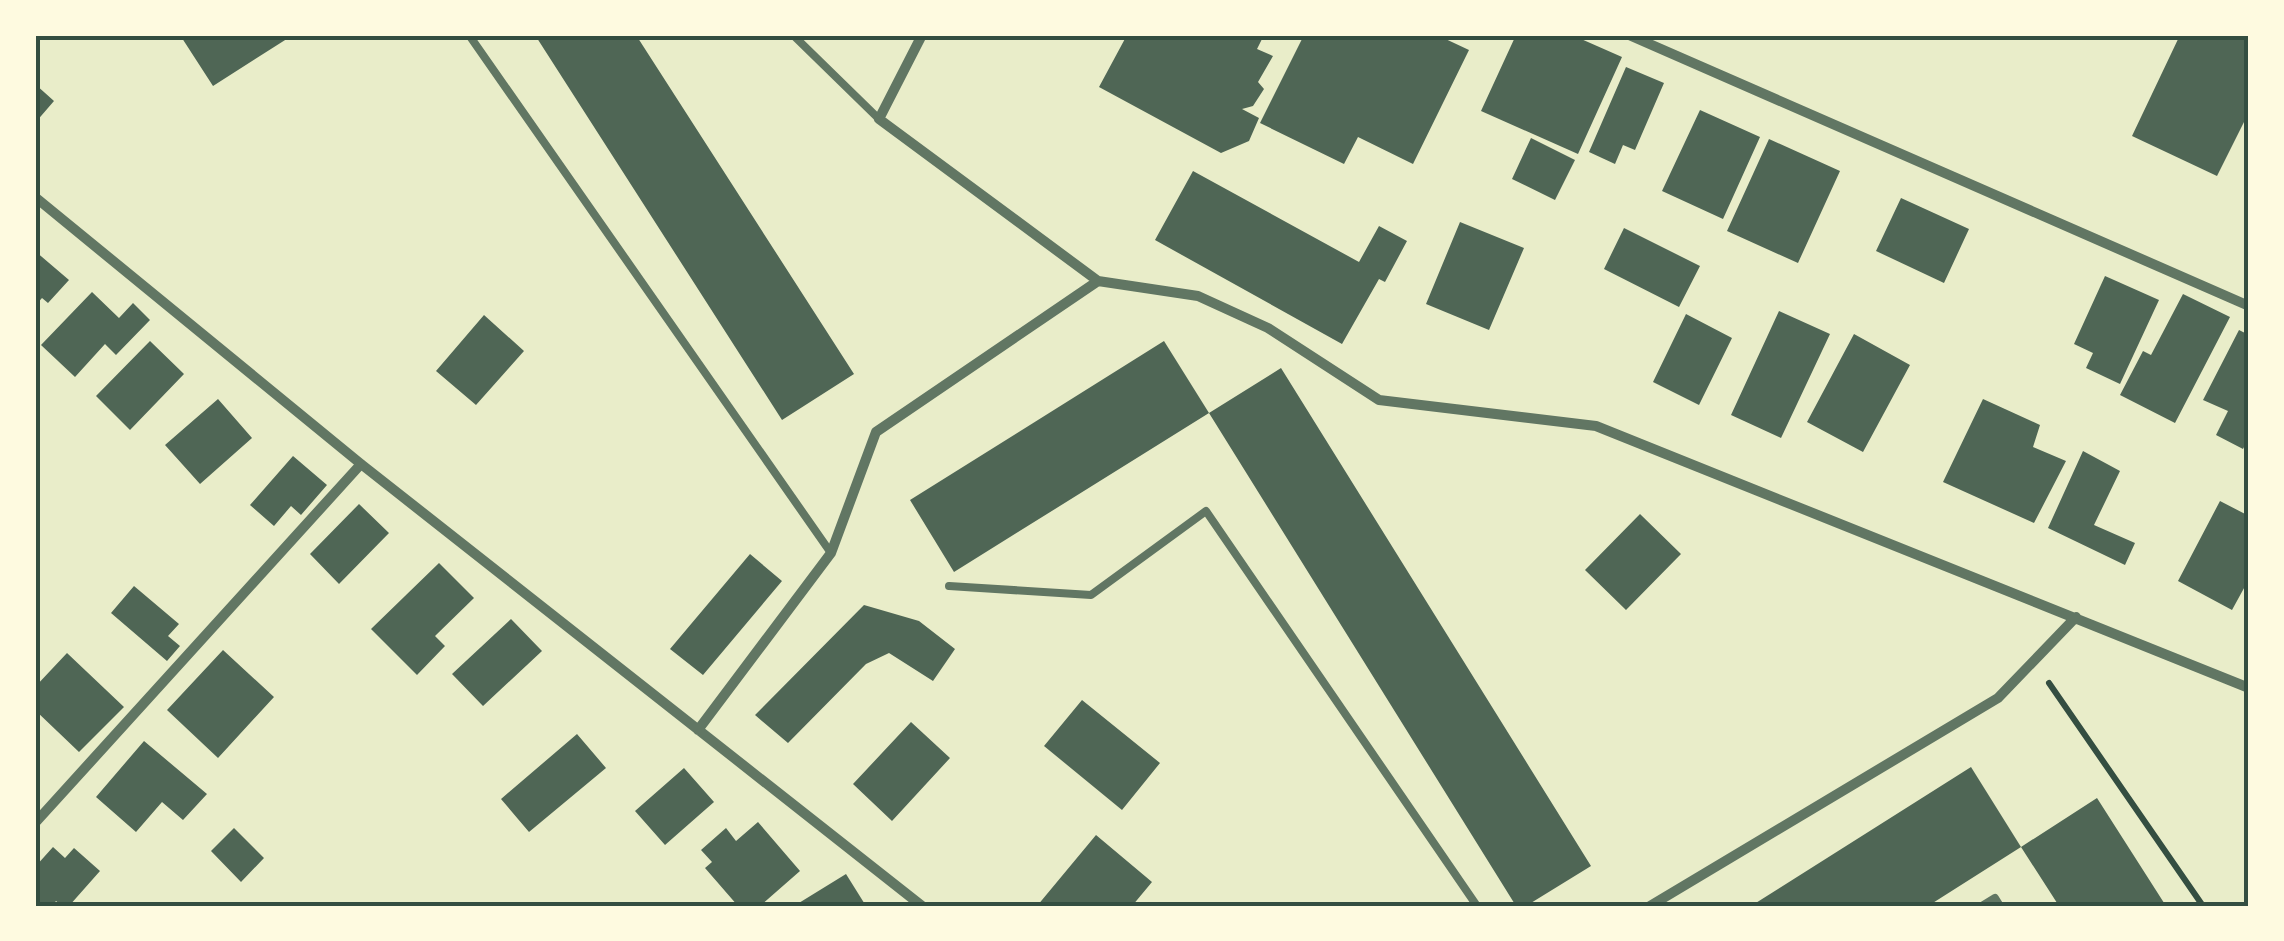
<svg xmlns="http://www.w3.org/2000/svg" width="2284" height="941" font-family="'PT Sans Narrow',sans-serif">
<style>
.building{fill:#4f6655}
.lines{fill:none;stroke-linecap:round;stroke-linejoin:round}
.path{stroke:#344e41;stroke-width:6}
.service{stroke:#617663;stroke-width:8}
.minor{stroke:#617663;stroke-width:10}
.neatline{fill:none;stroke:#344e41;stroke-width:4}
</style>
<rect width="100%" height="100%" fill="#e9edc9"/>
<!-- building -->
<path class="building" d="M180,35H293L213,86Z
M535,35H636L854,374L782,420Z
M1127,35H1264L1257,49L1273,56L1258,82L1264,89L1253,106L1242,109L1259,118L1249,141L1221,153L1099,87Z
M1304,35H1437L1469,50L1413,164L1358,137L1344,164L1260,123Z
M1516,35H1572L1622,57L1578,154L1481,111Z
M2180,35H2249V112L2217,176L2132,136Z
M1626,67L1664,83L1635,150L1623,145L1615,164L1589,152Z
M35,84L54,101L35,123Z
M1700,110L1760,137L1723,219L1662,191Z
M1531,138L1575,160L1555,200L1512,179Z
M1769,139L1840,171L1798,263L1727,231Z
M1193,171L1359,262L1379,226L1407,241L1385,282L1379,279L1342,344L1155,240Z
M1901,198L1969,229L1944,283L1876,251Z
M1460,222L1524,248L1489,330L1426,304Z
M1624,228L1700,266L1679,307L1604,269Z
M35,251L69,280L48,303L42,298L35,306Z
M2105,276L2159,300L2120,384L2086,368L2093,353L2074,344Z
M92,292L119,318L133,303L150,320L116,355L105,344L75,377L41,345Z
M2183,294L2230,317L2175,423L2120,395L2143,351L2151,355Z
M1779,311L1830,334L1781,438L1731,415Z
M1686,314L1732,338L1699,405L1653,382Z
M484,315L524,351L476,405L436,371Z
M2239,330L2249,335V437L2243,449L2216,435L2228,411L2203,400Z
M1854,334L1910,365L1863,452L1807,422Z
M150,341L184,374L130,430L96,396Z
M1164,341L1209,413L954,572L910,500Z
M1281,368L1591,866L1526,906H1516L1209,413Z
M218,399L252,438L200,484L165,445Z
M1983,399L2040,425L2033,447L2066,461L2034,523L1943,482Z
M2083,451L2120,471L2094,525L2135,543L2125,565L2048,528Z
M293,456L327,485L301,515L291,506L274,526L250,505Z
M2220,501L2249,516V579L2232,610L2178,581Z
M359,504L389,533L339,584L310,554Z
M1640,514L1681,554L1626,610L1585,570Z
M750,554L782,581L703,675L670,649Z
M439,563L474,598L435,636L445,646L417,675L371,629Z
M134,586L179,624L168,636L180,646L167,661L111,613Z
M864,605L919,621L955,649L933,681L889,653L866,664L788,743L755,715Z
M511,619L542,651L483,706L452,674Z
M223,650L274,697L218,758L167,710Z
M67,653L124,707L79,752L35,710V687Z
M1082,700L1160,763L1122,810L1044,746Z
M911,722L950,758L892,821L853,784Z
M577,734L606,768L529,832L501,799Z
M144,741L207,794L183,820L162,802L136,832L96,797Z
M1971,767L2021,847L1928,906H1751Z
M684,768L714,802L665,845L635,811Z
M2097,798L2166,906H2059L2021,847Z
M758,822L800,871L760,906H738L705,868L712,862L701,850L726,828L736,841Z
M234,828L264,858L241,882L211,851Z
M1096,835L1152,882L1132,906H1037Z
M53,847L65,858L74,848L100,871L69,906H62L56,901L52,906H35V867Z
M846,874L866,906H794Z"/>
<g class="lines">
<!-- path -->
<path class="path" d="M2049,683L2203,906"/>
<!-- service -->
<path class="service" d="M469,35L831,553
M793,35L879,119
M949,586L1091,595L1206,511L1477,906
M1982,906L1995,898L2000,906"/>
<!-- minor -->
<path class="minor" d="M922,35L879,119L1098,281L1198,296L1268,328L1379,400L1596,426L2249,688
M1629,35L2249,306
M35,197L361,464L922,906
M698,730L831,553L876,432L1098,281
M35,823L361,464
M1650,906L1998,698L2076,617"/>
</g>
<!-- border -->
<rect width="2284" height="941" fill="none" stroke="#fefae0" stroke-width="75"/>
<rect x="38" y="38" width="2208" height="866" class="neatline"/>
</svg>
